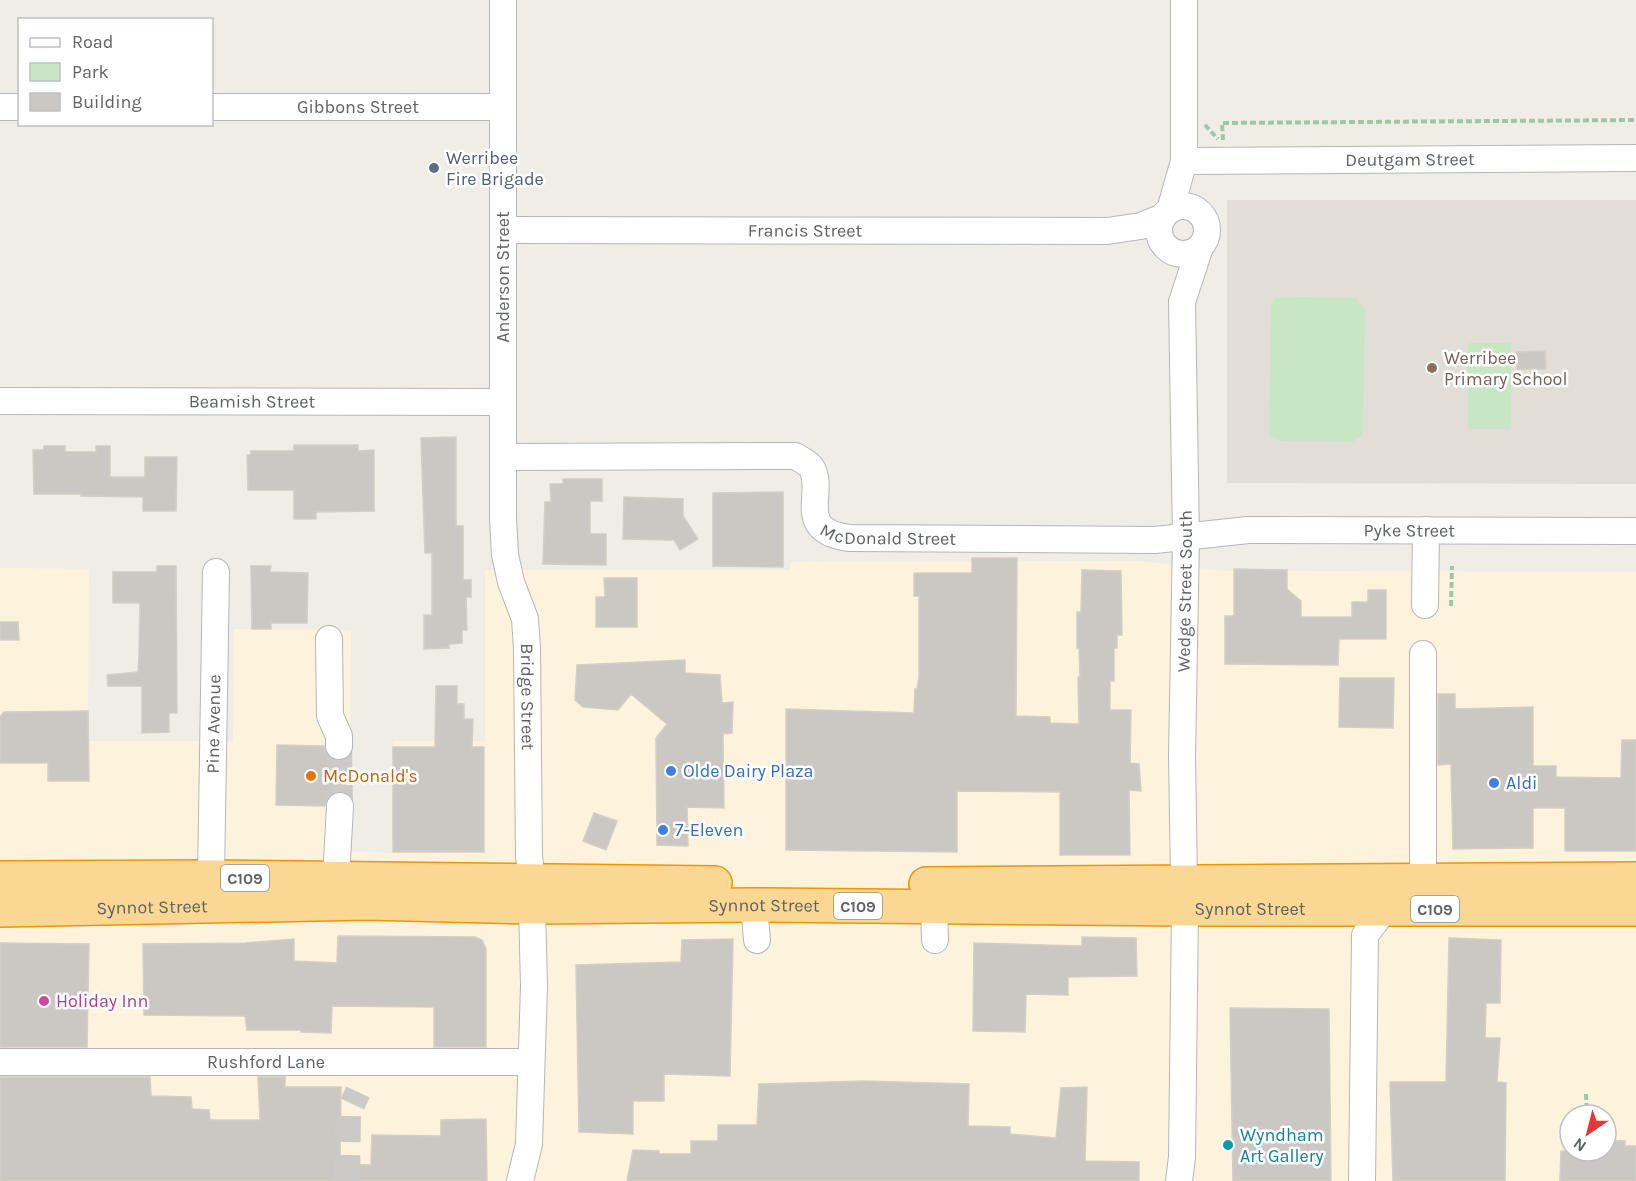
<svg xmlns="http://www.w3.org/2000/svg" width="1636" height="1181" font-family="Karla,sans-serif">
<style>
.commercial{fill:#fdf3dd;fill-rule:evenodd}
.education{fill:#e2ded7}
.green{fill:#c6e6c4}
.building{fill:#cbc7c3;stroke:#d4cec4;stroke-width:1.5}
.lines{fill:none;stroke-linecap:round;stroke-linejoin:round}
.minor-tunnel{stroke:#cbcac6;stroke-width:26;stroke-dasharray:26 13;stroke-linecap:butt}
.minor-casing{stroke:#b3b7ba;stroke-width:28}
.highway-casing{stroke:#ee9408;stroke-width:36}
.path{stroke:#9dc7a6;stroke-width:4;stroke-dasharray:6 3;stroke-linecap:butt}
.minor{stroke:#fff;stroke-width:26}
.highway{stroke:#fad893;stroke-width:33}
.service-dot{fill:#5c6f8a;stroke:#fff;stroke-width:2}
.education-dot{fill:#8d6e63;stroke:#fff;stroke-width:2}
.shop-dot{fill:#3f7fe0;stroke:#fff;stroke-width:2}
.food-dot{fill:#e8710a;stroke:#fff;stroke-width:2}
.hotel-dot{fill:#d1479c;stroke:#fff;stroke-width:2}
.culture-dot{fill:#0f9aa8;stroke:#fff;stroke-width:2}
.labels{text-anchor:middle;stroke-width:5;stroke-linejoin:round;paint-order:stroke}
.shield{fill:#fff;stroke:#8e9194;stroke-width:1.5}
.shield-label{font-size:16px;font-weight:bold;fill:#5e6266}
.street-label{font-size:18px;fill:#5e6266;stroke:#fff}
.service-label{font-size:18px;fill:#4e5e75;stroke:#fff;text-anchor:start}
.education-label{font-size:18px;fill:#785e54;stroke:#fff;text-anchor:start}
.shop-label{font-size:18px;fill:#366cbe;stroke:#fff;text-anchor:start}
.food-label{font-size:18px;fill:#c56008;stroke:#fff;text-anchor:start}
.hotel-label{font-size:18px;fill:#b23c85;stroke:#fff;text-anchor:start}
.culture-label{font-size:18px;fill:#0d838f;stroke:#fff;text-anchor:start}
</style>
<rect width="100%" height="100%" fill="#efede6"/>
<!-- commercial -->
<path class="commercial" d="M1138,561L1224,571L1636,572V1181H0V568L89,569L88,741H233L234,629L351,630L350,852L392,853L393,741H485V570H790V562ZM1570,1115H1606V1151H1570Z"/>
<!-- education -->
<path class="education" d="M1227,200H1636V484L1227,483Z"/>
<!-- green -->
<path class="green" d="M1298,297L1356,298L1365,309L1363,429L1361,436L1353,442L1280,441L1269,435L1271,304L1275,298Z
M1468,343H1511V429H1468Z"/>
<!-- building -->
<path class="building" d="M1545,351L1546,369H1517V352Z
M456,437V526H463V580H471V597H466L467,630H462V643L449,644V648L424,649V615H432V553H425L421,438Z
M294,445H358V451L374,450V511L316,512V519H294V490H248L247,455H251V451H294Z
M44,446H65V452H96V446H110V477H145V457H177L176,511H143V497L81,496V494H34L33,450H44Z
M563,479H602V501H590V534H606V565L543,564L545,502H551L550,484H563Z
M783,492V567L713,566V493Z
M624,497L683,499V516L698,539L680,550L674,540L623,539Z
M972,558H1017L1016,716L1050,717V723L1079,724L1078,677H1080L1079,648H1077V612H1081L1082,570L1121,571L1122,635H1117V648H1114V681H1110V710H1131L1130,763L1139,764L1141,791L1129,790L1130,855H1060V792L957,791V852L786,850V709L914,713L915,689H917L919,677V596H914V573H972Z
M157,566H176L177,713H169V732L142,733V686H108L107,675L138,672L139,656L140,603H113V572H157Z
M251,566H271L270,572L308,573L307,623H271V629H252Z
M1234,569L1287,570V589L1301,601V617H1352V602H1368V590H1386V639H1339L1338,665L1225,664V616H1234Z
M604,578H637V627H596V597H605Z
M0,622H18L19,640H0Z
M685,660V673L720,675L722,703L733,702L732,733L723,734L724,808L687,807L688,846L657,845L656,738L667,724L631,694L618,710L583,707L575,700L577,665Z
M1340,678H1394L1393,728L1339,727Z
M436,686H457V704H464V719H473L472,747H484V852H393V747H435Z
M1438,694H1455V709L1533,707V766H1556V777L1621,778L1622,740H1636V851H1565V808H1533V848L1453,849L1451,764L1438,765Z
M88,711L89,781H48V763H0V717L4,712Z
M277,745L324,746L326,753L331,759L338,761L345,760V792L333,793L327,798L325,806L276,805Z
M594,813L617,821L606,850L583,841Z
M338,936L475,937L482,940L486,949V1047H434V1007L332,1006L331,1033L301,1032V1030H247L245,1016L144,1015L143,944L245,943L294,939V961L337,963Z
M1082,937L1136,938L1137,976L1068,977V995L1026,994L1025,1032L973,1031L974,943L1082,946Z
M1449,938L1501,940L1500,1003H1486L1485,1038H1500L1497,1082L1506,1083L1505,1181H1393L1390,1082H1446Z
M733,939L730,1076L664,1074V1101H633V1134L579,1132L576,965L681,962L682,940Z
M0,943L89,944L87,1047H0Z
M1230,1008L1329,1009L1331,1181H1233Z
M0,1077H150L151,1096L191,1097L192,1109L209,1110L210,1120H260L258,1077H285V1087H341L340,1164L371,1165L372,1135L441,1136V1120L486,1119L487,1181H0Z
M863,1081L969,1084L968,1126L1010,1127V1134L1056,1138L1061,1088L1087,1087L1085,1161L1139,1162V1181H627L633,1150L659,1151V1154H691V1141H718V1125H757L759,1084Z
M1606,1140L1625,1141V1146H1636V1181H1560L1561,1151H1606Z"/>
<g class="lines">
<!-- minor-tunnel -->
<path class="minor-tunnel" d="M339,746L340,806
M347,1181L348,1113L358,1092"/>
<defs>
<g id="minor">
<path id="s1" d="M503,0V518L505,555L511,582L525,619L527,648L529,856L532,881"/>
<path d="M0,107H20"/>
<path id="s2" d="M212,107H503"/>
<path id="s3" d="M1184,161L1636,158"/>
<circle cx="1183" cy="230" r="24"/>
<path d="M1170,210L1184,161V0"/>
<path id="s4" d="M503,230L1107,231L1141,226L1163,217"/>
<path id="s5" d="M0,401L503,402"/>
<path id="s6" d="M504,457L795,456C800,459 808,463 811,467C827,491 792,531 850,538L1155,540L1248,530L1636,531"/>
<path d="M1425,605L1426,530"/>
<path d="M329,639L330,716L339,736V746"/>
<path id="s7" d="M211,877L216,572"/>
<path d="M336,879L340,806"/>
<path d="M1423,880V654"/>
<path id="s8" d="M1184,881L1182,756L1186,537L1182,302L1200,247"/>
<path d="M754,905L757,940"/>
<path d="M934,906L935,940"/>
<path id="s9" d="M0,1062H531"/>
<path d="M520,1181L529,1144L534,986L532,907"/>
<path d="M1179,1181L1182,1157L1185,909"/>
<path d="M1362,1181L1365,935L1385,909"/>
</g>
<g id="highway">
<path d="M0,878L211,877L715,883"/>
<path d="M926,884L1636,879"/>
<path id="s10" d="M0,910L367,903L532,907L754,905L1185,909H1636"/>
</g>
</defs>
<!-- minor casing -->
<use href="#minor" class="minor-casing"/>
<!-- highway casing -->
<use href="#highway" class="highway-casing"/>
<!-- path -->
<path class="path" d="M1205,125L1218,139
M1223,140L1222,123L1636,120
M1451,606L1452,566
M1586,1094L1587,1115"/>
<!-- minor -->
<use href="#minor" class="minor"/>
<!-- highway -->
<use href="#highway" class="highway"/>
</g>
<!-- markers -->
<circle class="service-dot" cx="434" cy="168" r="6"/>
<circle class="education-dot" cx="1432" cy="368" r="6"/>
<g class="shop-dot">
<circle cx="671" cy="771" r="6"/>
<circle cx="1494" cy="783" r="6"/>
<circle cx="663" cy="830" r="6"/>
</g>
<circle class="food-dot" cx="311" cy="776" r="6"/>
<circle class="hotel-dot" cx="44" cy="1001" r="6"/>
<circle class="culture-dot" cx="1228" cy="1145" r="6"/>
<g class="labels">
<!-- shield labels -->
<g class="shield">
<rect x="221" y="865" width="48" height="26" rx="4.5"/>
<rect x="834" y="893" width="48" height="26" rx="4.5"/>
<rect x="1411" y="896" width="48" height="26" rx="4.5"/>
</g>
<g class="shield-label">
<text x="245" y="884">C109</text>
<text x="858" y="912">C109</text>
<text x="1435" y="915">C109</text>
</g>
<!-- street labels -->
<g class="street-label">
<text dy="6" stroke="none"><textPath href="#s2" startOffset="146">Gibbons Street</textPath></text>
<text dy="6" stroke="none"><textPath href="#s3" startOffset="226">Deutgam Street</textPath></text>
<text dy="6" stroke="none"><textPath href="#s4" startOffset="302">Francis Street</textPath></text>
<text transform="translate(503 277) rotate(-90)" y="6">Anderson Street</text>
<text dy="6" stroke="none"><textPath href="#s5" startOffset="252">Beamish Street</textPath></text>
<text dy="6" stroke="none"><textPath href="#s6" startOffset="442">McDonald Street</textPath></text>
<text dy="6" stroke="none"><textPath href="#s6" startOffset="964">Pyke Street</textPath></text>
<text dy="6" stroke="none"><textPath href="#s8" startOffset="290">Wedge Street South</textPath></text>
<text dy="6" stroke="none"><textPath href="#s1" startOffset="700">Bridge Street</textPath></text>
<text dy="6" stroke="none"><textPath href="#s7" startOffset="153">Pine Avenue</textPath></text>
<text dy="6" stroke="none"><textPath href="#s10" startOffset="764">Synnot Street</textPath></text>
<text dy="6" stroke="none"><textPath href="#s10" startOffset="152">Synnot Street</textPath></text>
<text dy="6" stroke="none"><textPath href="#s10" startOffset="1250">Synnot Street</textPath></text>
<text dy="6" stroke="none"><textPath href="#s9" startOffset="266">Rushford Lane</textPath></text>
</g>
<!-- service labels -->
<g class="service-label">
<text x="446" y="164">Werribee<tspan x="446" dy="21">Fire Brigade</tspan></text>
</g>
<!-- education labels -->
<g class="education-label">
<text x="1444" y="364">Werribee<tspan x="1444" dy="21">Primary School</tspan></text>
</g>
<!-- shop labels -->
<g class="shop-label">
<text x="683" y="777">Olde Dairy Plaza</text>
<text x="1506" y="789">Aldi</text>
<text x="675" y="836">7-Eleven</text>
</g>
<!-- food labels -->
<g class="food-label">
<text x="323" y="782">McDonald's</text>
</g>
<!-- hotel labels -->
<g class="hotel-label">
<text x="56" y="1007">Holiday Inn</text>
</g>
<!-- culture labels -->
<g class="culture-label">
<text x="1240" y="1141">Wyndham<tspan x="1240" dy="21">Art Gallery</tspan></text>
</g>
</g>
<!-- legend -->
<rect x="18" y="18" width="195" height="108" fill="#ffffff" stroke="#bfc0c2" stroke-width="1.5"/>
<rect x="30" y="38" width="30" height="9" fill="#ffffff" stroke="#bfc0c2" stroke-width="1.5"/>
<text x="72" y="48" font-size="18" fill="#5e6266">Road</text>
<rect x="30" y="63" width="30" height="18" fill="#c6e6c4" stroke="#bfc0c2" stroke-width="1.5"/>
<text x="72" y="78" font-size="18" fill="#5e6266">Park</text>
<rect x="30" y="93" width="30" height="18" fill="#cbc7c3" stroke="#bfc0c2" stroke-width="1.5"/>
<text x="72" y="108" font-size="18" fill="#5e6266">Building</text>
<!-- north arrow -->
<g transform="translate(1588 1133) rotate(215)"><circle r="28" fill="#ffffff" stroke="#bfc0c2" stroke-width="1.5"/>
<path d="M0-4.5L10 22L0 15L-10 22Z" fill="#e43837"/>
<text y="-9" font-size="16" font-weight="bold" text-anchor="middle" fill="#5e6266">N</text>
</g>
</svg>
